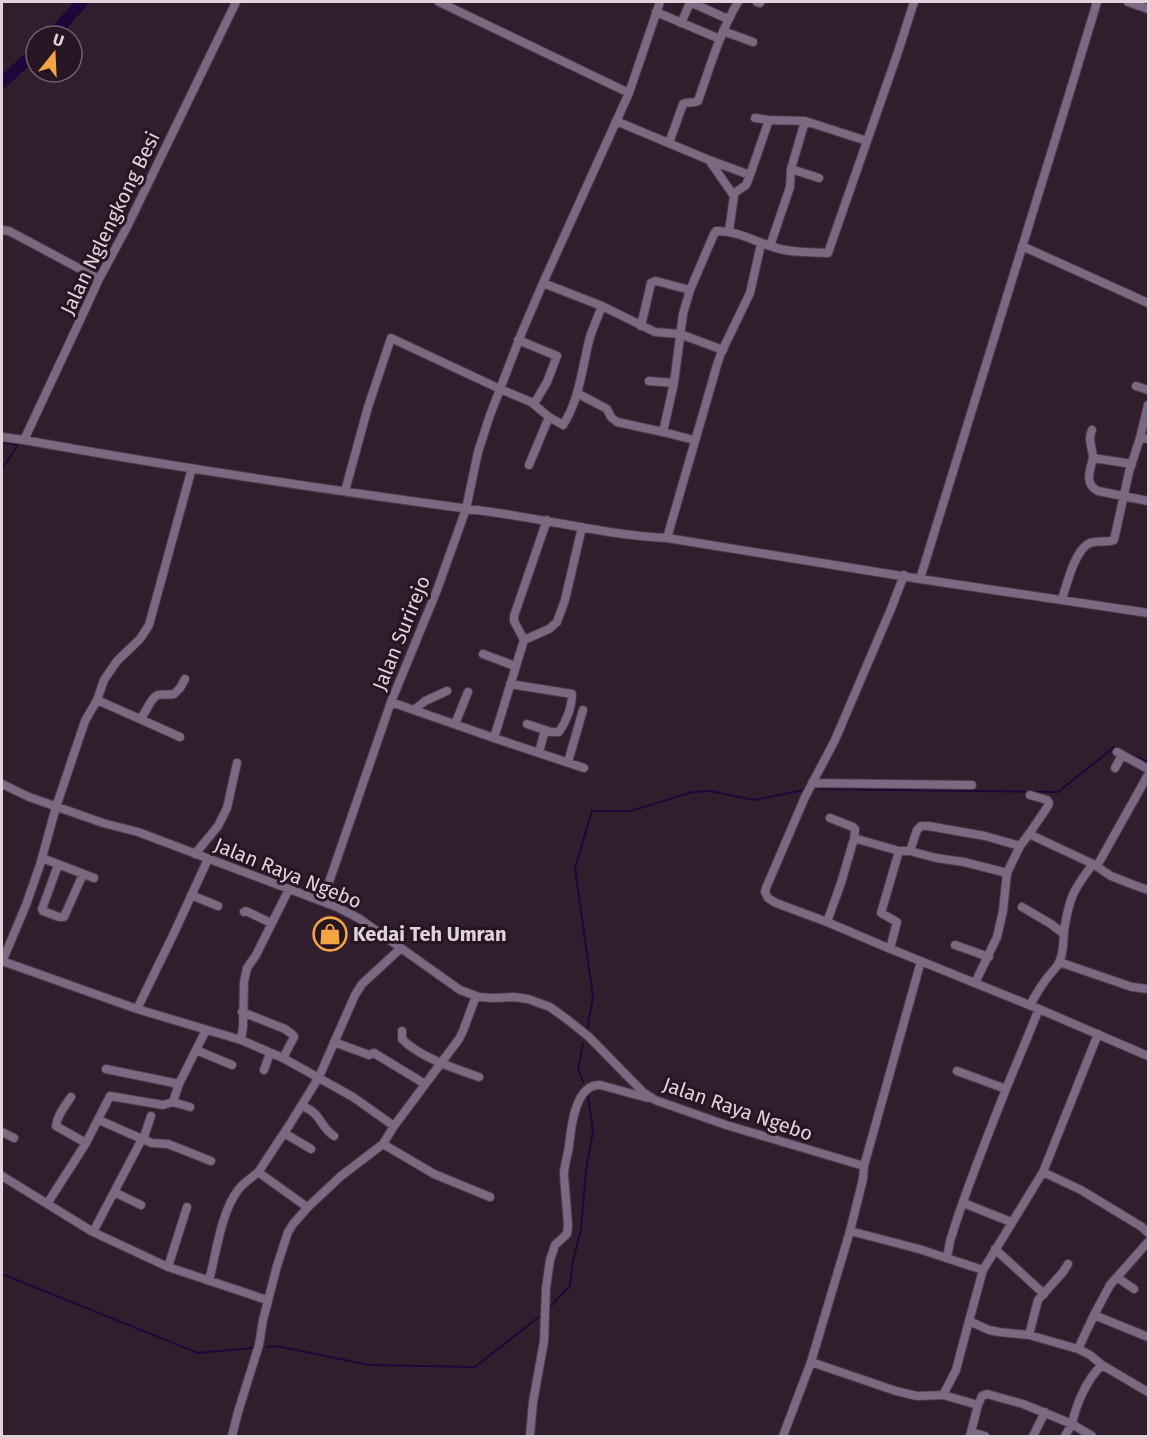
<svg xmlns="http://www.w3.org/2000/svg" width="1150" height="1438" font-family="'Fira Sans',sans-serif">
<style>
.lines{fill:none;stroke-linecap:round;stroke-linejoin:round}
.stream{stroke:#1d063a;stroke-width:2}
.river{stroke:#1d063a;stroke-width:12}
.minor-casing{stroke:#4d3b49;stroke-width:10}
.minor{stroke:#7a6981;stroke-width:8}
.labels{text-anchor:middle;stroke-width:6;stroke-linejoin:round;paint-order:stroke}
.street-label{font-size:20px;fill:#e0d3dc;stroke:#261523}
.poi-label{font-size:20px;font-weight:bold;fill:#e0d3dc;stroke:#261523;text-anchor:start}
</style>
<rect width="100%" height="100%" fill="#311e2d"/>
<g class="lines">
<!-- stream -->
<path class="stream" d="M2,442L18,445L2,469
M1129,754L1148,762
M819,789L1058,792L1113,748L1118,750
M587,1030L593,997L575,868L592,811H631L692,792L710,791L754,800L804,790
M583,1082L578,1069L583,1043
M2,1274L198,1353L252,1348
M548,1309L570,1286L573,1261L581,1229L586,1170L593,1131L588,1096
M267,1347L277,1346L369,1365L475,1367L540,1316"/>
<!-- river -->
<path class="river" d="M52,36L82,2
M2,83L36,51"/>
<defs>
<path id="minor" d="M439,2L629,93
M757,2L760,3
M1128,2L1148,9
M656,12L720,39
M681,23L689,5L692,3L728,19
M723,31L753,42
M755,118L769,120L805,121L867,141
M616,121L709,160L734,196L729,231
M669,143L683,104C688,101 693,104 698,101C710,67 720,32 738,2
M709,160L750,175L769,120
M791,169L819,178
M733,194L746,185L750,175
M2,230L9,231L99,279
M770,246L790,187L791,169L805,121
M1022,246L1148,303
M543,283L602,306L655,332L680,334L723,350
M641,326L651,283L656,281L690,290
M518,340L557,356L547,382L534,404
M649,381L674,383
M1136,386L1148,390
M577,393L607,409L611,417L617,422L663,432L694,440
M1092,430C1087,440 1093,448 1093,458L1132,464
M663,432L674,383L683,314L690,290L714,234L716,231C740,230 761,246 785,250C799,253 814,252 828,253L898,52L914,2
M2,437L24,440L82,316L99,279L127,227L236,2
M1140,438L1148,405
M24,440C179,468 335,491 491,512C550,520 607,535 667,538L920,579L1148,613
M1093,458C1090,471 1084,484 1098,491L1148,501
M529,465L549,417L563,425C579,401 582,369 589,341C592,329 598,317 602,306
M345,491L368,407L391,338L500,389L531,402L549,417
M667,538L717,365L721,353L750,293L761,244
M904,575L891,609L835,740L805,797L766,888L765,892L768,898L776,903L827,922L881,945L1039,1009L1148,1056
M920,579L1068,98L1097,2
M1062,599C1067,584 1075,549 1090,543C1098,540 1107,543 1114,540L1129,472L1140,438L1148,439
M524,640L549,629L557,622L565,600L582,527
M483,654L515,666
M510,684L572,694C572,707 566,722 559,732H551L527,724
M97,700L140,719C146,713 151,697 158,695C162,694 169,695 174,694L180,688L185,679
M391,702L494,738L584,768
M414,710L425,701L447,691
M140,719L180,737
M455,724L468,692
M494,738L524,640L514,621V616L547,520
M539,752L545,730
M1117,752L1148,769
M568,762L583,710
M1115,768L1122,755
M812,783L972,785
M2,784L29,797L103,823L138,832L337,907L360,919L460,990L479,997L493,998L514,997L528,999L550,1007L568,1020L589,1037L643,1092L655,1100L726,1125L864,1166
M830,818L853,827L855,829L854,840
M1029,834L1048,806L1049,803L1047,800L1030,795
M910,851L936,858L964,862L1007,873L1003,911L997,937L975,983
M195,854L218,826L227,808L237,763
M42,858L94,878
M208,859L175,931L137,1009L241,1040L283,1058L353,1097L394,1126
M58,865L42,909L43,911L59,917H64L83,874
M1097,866L1148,775
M1007,873L1020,846
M191,895L218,906
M328,903L326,896L327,888L391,702L437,590L466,509L478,452L490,415L522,332L543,283L629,93L660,2
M1022,907L1051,924L1064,934
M244,912L246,911L271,923
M827,922L841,883L853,842L857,839L899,851H910L917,830L921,826H928L985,836L1020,846L1029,834L1093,864
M955,945L989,957
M890,949L897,922L881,913L899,851
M2,961L137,1009
M921,961L864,1166L863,1179L850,1231L919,1249L983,1270L969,1321L989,1330L999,1332L1029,1335L1078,1349L1090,1355L1102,1365C1087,1379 1076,1404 1072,1424L1092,1436
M2,962L26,905L40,865L56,807L85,721L97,700L104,680L117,661L140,639L149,625L192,468
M1059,962L1132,987L1148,989
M1030,1005C1035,996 1041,986 1047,978C1051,973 1056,968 1059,963C1064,953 1063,941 1064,931C1069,898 1073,890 1093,864L1111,876L1134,885L1148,890
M242,1012L285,1029L293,1035L294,1037L283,1058
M402,1031V1039C419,1057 456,1069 479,1077
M241,1040L243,1027L244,982L247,968L256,955L289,889
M334,1042L369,1055L374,1053L425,1084
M196,1050L232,1065
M106,1069L179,1084
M264,1070L270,1053
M957,1071L1006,1089L1039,1009
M71,1097C65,1106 57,1115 56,1126L86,1143
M302,1106C323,1114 318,1125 334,1136
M190,1107L173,1102L179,1084L206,1030
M2,1132L14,1138
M284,1133L311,1149
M142,1139L152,1143L168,1144L211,1161
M143,1140L151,1116
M383,1144L434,1174L490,1197
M258,1172L307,1207
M1043,1172L1081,1190L1142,1227L1148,1233
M2,1176L93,1232L168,1267L267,1300
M114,1192L141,1205
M47,1204L86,1143L110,1096L163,1105L173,1102
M966,1204L1011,1222
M850,1231L811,1362L896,1391L917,1396L943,1395L978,1405
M93,1232L142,1139L99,1120
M995,1249L1044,1294
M947,1257C949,1250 949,1242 952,1235C967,1186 987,1138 1006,1089
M168,1267L187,1207
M983,1270L1043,1172L1098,1034
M1118,1278L1134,1289
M209,1281C216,1254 221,1212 238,1190C243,1183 252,1178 259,1171L290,1124L319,1077L355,995L362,984L401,948
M1094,1315L1148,1337
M1029,1335L1038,1300L1063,1272L1068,1264
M1078,1349L1094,1315L1110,1285L1148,1242
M1102,1365L1148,1392
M943,1395L956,1370L969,1321
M971,1432L985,1436
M232,1436L238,1412L259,1345L263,1320L277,1266L288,1232L293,1224L309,1206L341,1176L383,1144L394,1126L459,1039L463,1031L476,996
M530,1436L533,1402L544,1341L546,1288L550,1260L555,1245L567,1234L568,1226C567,1209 565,1191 564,1174C564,1165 568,1155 569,1146C571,1128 575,1084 600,1085L648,1098
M783,1436L811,1362
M970,1436L978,1405L982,1396L987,1394L1023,1404L1072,1424L1065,1436
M1033,1436L1045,1412"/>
</defs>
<!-- minor casing -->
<use href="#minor" class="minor-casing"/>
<!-- minor -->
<use href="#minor" class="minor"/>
</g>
<!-- icons -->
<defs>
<symbol id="shop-ring" viewBox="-11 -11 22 22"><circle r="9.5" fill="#261523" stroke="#f3a443" stroke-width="1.5"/><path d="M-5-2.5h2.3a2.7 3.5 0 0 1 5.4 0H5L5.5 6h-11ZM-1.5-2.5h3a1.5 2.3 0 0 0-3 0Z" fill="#f3a443"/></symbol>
</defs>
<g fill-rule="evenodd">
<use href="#shop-ring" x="311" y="915" width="38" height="38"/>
</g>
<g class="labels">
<!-- street labels -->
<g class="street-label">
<text transform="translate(110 223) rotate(-64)" y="7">Jalan Nglengkong Besi</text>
<text transform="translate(401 633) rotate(-68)" y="7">Jalan Surirejo</text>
<text transform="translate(288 873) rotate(22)" y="7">Jalan Raya Ngebo</text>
<text transform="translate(738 1109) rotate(19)" y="7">Jalan Raya Ngebo</text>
</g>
<!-- poi labels -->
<g class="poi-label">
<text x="353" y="941">Kedai Teh Umran</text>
</g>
</g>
<!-- border -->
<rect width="1150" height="1438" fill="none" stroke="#e0d3dc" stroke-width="6"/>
<!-- north arrow -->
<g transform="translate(54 54) rotate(18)"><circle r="28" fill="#261523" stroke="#70616d" stroke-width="1.5"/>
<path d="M0-4.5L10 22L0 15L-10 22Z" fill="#f3a443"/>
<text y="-9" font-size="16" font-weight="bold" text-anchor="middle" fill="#e0d3dc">U</text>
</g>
</svg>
